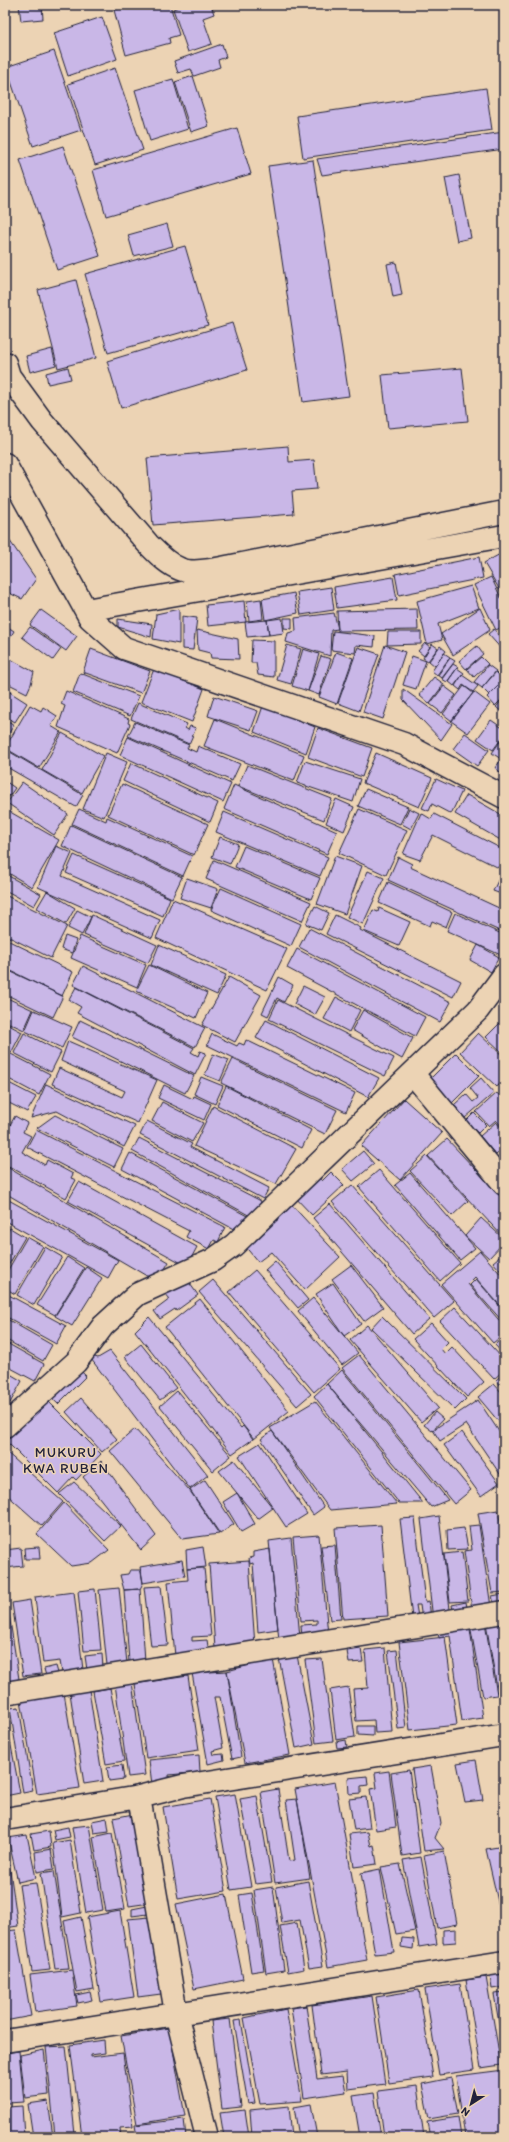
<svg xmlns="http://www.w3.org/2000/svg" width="509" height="2142" font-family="Itim,sans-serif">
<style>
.building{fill:#c9b7e7;stroke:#22223b}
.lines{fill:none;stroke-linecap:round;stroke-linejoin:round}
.minor-casing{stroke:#22223b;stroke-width:25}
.minor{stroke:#ecd3b4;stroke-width:22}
.labels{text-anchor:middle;stroke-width:3;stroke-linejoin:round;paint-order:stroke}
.neighbourhood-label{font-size:14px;letter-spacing:1px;fill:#22223b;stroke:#ecd3b4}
</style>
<rect width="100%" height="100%" fill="#ecd3b4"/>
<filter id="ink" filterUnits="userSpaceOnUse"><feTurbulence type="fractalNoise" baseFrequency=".025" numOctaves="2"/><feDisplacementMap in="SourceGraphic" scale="8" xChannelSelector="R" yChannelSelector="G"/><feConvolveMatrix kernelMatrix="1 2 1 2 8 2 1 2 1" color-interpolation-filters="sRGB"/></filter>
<g filter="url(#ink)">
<!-- building -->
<path class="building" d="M19,5H42L43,19L21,21Z
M134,5H170L179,35L169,38L170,43L126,55L114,10Z
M184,5H211L214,14L203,18L212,44L188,52L173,9Z
M102,17L117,59L68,76L54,33Z
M222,44L226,57L218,60L220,67L194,76L191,69L178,73L174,61Z
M54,51L81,130L33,146L6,67Z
M115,68L143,150L95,165L68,84Z
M193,76L209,126L191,132L175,82Z
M173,79L188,129L150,141L135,90Z
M486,88L492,130L303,158L297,116Z
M237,128L251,174L106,216L93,170Z
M504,132V149L322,175L317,159Z
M63,146L100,256L57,270L20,160Z
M313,160L349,396L303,402L268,166Z
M459,175L471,238L457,241L445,178Z
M167,224L173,246L134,256L128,235Z
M185,246L208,325L108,353L85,274Z
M396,262L402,295L393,297L387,264Z
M76,280L96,358L58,368L38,290Z
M232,323L247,370L121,408L107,361Z
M52,349L56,365L30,372L26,356Z
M68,367L71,379L48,384L46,373Z
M462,368L468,421L388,428L382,375Z
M288,446L289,462L314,460L317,489L292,491L294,514L153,525L147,458Z
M5,534L36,579L22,599L9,593L5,599Z
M502,553L504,557V597L484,563Z
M479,557L483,578L399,595L395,574Z
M393,577L397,600L337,608L334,587Z
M491,577L504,604V626L496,630L474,585Z
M471,586L479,608L438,624L442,640L427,644L417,601Z
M331,587L334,610L301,615L297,592Z
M294,593L298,613L265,620L262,599Z
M261,599L263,619L249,621L247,601Z
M244,601L246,622L208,626L206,605Z
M480,608L490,630L453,655L441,634Z
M179,609V644L153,639L156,614Z
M417,609L418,630L338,631L337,611Z
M41,610L77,636L66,651L30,625Z
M334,613L338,629L331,630L330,656L286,642L288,633L296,631L295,618Z
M182,616L197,618L193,650L182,649Z
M282,618L284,633L269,635L267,620Z
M284,618H292V629L284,628Z
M118,619L152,624L151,637L118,627Z
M267,620L269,635L247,637L245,622Z
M5,625L14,631L5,646Z
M30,627L61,649L53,660L22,637Z
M494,629L499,636L504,632V652L488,634Z
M197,630L238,639L239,659L211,658L210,653L198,650Z
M333,631L375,636L374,647L356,645L355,653L331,650Z
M388,632H421V644L387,645Z
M252,640L274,641V677L258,675L256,663H251Z
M425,643L430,647L424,656L418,651Z
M432,644L438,648L428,661L423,658Z
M287,645L301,649L291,684L277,680Z
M385,645L405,652L383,719L363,712Z
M440,646L446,651L435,666L429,661Z
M477,646L483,654L466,669L459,661Z
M358,647L379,654L359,711L338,703Z
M91,649L150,671L141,693L83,672Z
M303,649L319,654L308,691L292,686Z
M336,652L353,658L337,704L319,697Z
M444,653L450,657L437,675L432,671Z
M5,656L34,672L31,684L27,693L5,682Z
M321,656L331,659L319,695L308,691Z
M412,656L426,661L416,689L403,685Z
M481,657L488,664L474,677L467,669Z
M450,658L455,661L442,678L438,675Z
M453,664L458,667L447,682L442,679Z
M488,665L496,671L482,688L474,682Z
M457,668L464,673L454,686L448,681Z
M154,669L204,689L192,722L141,702Z
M496,672L504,680L489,695L482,688Z
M80,673L139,696L130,716L73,692Z
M462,675L478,686L473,692L463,685L460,690L455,686Z
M434,677L444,684L429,704L419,695Z
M504,680V697L495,706L487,697Z
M444,686L456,695L442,713L430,704Z
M464,686L473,693L452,721L443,714Z
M5,689L27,703L15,722L5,716Z
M403,689L452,724L441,740L403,700Z
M66,691L129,719L128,723L130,724L117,753L58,727L65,706L61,704Z
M474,692L490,704L468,733L451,721Z
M214,696L258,711L251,730L208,716Z
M504,698V714L496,707Z
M138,703L187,724L185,728L188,730L190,726L196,728L189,744L131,719Z
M30,705L41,711L43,707L57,716L51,726L61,732L39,768L5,748Z
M263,706L315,727L306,753L254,732Z
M5,719L14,725L5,739Z
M215,719L304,755L294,781L204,746Z
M491,720L504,729V735L493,750L477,739Z
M135,722L189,745L187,748L196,752L198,746L240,764L232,781L128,736Z
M318,728L372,748L362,777L308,757Z
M62,733L103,756L82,793L42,770Z
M465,733L489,750L477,766L453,749Z
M504,736V755L501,759L492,753Z
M128,737L231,784L223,802L120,755Z
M5,749L83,795L76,807L5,766Z
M106,753L127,762L104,817L83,809Z
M376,753L432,778L419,807L363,783Z
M504,756V775L495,768Z
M305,761L360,779L353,802L297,783Z
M131,763L218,803L210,822L123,781Z
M247,765L332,799L324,820L238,786Z
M436,779L462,791L451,814L432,804L429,811L422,808Z
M5,781L15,788L5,802Z
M22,782L68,814L54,835L7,803Z
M122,784L208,824L194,855L108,815Z
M234,785L337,831L327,854L224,809Z
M366,789L408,807L400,824L358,806Z
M467,795L504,816V842L455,814Z
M336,799L354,807L344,831L326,823Z
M409,808L419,813L411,829L402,824Z
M5,809L59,840L32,887L5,871Z
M79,809L106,821L107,817L192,856L183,876L72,824Z
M359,809L407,830L386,875L339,853Z
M224,812L328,857L320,876L216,832Z
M421,813L431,819L434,814L504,850V895L493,891L503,870L433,835L420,860L403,854Z
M71,825L182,877L172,898L62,846Z
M220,837L238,844L230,864L212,857Z
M56,846L72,853L62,876L160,920L152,938L38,887Z
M244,846L320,878L311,899L235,867Z
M74,855L170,898L163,916L66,873Z
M335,856L362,866L345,914L317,904Z
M398,857L412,864L410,867L499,908L502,903L504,904V933L388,880Z
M214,860L311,902L302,921L206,879Z
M368,871L384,878L363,924L347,917Z
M5,874L41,894L34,906L5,890Z
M187,878L218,889L211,908L180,898Z
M388,882L452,912L446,927L432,921L430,926L379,903Z
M221,888L301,924L291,946L211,910Z
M47,891L75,908L66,924L37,908Z
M5,895L67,926L51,958L5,935Z
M173,899L287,949L267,990L156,938Z
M315,906L329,913L321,930L306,924Z
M379,908L410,922L399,946L364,931L373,910L378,912Z
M77,910L91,917L82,935L68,928Z
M455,913L504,935L503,956L447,931Z
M92,915L157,945L148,963L84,935Z
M335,915L361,928L360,930L461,981L453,997L326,934Z
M309,928L451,1002L440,1022L299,947Z
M65,936L76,940L72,953L61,949Z
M80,936L146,965L137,987L71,958Z
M5,939L73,972L62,996L5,968Z
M159,945L226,975L217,995L151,965Z
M478,945L499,957L491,972L470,960Z
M297,949L425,1017L415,1036L287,968Z
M149,965L207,993L196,1018L136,991Z
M83,966L205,1028L195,1047L73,985Z
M5,969L63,996L53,1017L5,994Z
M229,977L261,995L235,1042L202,1025Z
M279,977L293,985L284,1002L277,998L268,1016L262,1013Z
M303,986L325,997L315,1015L294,1004Z
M76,987L194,1048L191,1052L198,1056L200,1051L206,1053L195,1075L77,1013L81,1007L69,1000Z
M5,997L33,1010L24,1030L5,1021Z
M336,997L360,1010L349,1032L324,1019Z
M278,1000L394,1058L385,1076L269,1019Z
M34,1010L72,1027L62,1048L25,1031Z
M363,1010L413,1038L402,1059L352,1030Z
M80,1020L194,1076L185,1093L72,1037Z
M266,1020L379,1078L368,1097L256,1038Z
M501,1022L504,1025V1054L486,1037Z
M5,1023L22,1032L11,1053L5,1050Z
M24,1033L61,1052L51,1072L14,1053Z
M478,1033L504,1057V1079L497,1087L460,1052Z
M212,1034L237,1046L239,1043L244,1045L246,1040L355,1093L346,1112L207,1045Z
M68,1041L157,1080L138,1123L52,1084L59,1068L122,1097L125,1091L61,1061Z
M5,1051L50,1074L39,1095L5,1077Z
M456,1053L479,1076L452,1103L429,1080Z
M213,1054L229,1060L220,1081L205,1075Z
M233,1059L337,1110L325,1134L221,1083Z
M201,1077L223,1086L215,1104L194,1094Z
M481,1078L494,1093L465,1118L454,1105L466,1094L473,1102L478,1098L470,1088Z
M5,1081L36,1097L27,1112L5,1101Z
M46,1084L135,1126L124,1147L57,1111L31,1118Z
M164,1085L193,1099L194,1096L211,1104L204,1120L158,1098Z
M226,1086L311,1130L302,1148L217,1105Z
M497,1093L504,1101V1129L496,1120L489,1126L476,1112Z
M404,1099L442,1133L400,1180L361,1146Z
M162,1102L203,1123L192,1142L152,1121Z
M213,1106L296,1149L276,1184L194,1146Z
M474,1113L486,1125L478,1133L466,1121Z
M55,1115L123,1149L114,1167L37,1128Z
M15,1116L27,1123L23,1132L31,1136L22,1152L45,1165L47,1160L73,1174L71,1178L76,1180L66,1198L5,1164V1134Z
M147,1121L192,1144L190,1147L269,1188L263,1199L140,1135Z
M496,1122L504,1131V1148L496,1155L480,1136Z
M36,1130L225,1227L218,1242L214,1240L209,1249L186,1237L189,1231L27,1147Z
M139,1138L261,1201L260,1204L263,1206L252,1217L132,1151Z
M447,1139L504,1200V1238L428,1156Z
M363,1151L374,1164L353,1181L342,1169Z
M130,1153L249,1217L241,1233L122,1169Z
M427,1156L468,1201L452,1216L410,1171Z
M5,1166L169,1262L157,1282L5,1193Z
M379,1170L460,1263L440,1281L359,1187Z
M331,1172L344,1185L312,1215L293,1195L316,1174L322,1181Z
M410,1173L475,1248L460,1260L395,1185Z
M79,1182L197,1247L187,1266L68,1201Z
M352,1185L454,1301L434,1318L332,1202Z
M5,1198L118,1260L108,1278L5,1221Z
M289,1202L340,1257L305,1290L271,1252L258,1262L244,1245Z
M330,1204L429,1319L412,1334L313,1218Z
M481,1218L504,1239V1242L489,1258L465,1236Z
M10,1228L25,1237L5,1271V1236Z
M27,1237L43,1246L15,1294L5,1288V1275Z
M45,1247L62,1257L34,1305L17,1295Z
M480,1251L504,1278V1310L475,1277L468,1284L504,1326V1334L493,1343L441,1284Z
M504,1253V1275L493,1262Z
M67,1257L84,1268L55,1315L37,1305Z
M275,1261L308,1300L298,1308L265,1270Z
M351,1265L383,1307L364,1321L332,1279Z
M86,1267L102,1278L72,1326L55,1316Z
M255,1270L340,1369L314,1392L229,1292Z
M185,1277L198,1295L176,1311L175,1309L160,1319L154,1311L170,1299L164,1292Z
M476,1279L504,1311V1323L470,1285Z
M213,1280L311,1394L297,1406L199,1292Z
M333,1283L361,1324L344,1336L316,1294Z
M5,1293L66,1326L56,1344L5,1316Z
M313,1298L358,1353L342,1365L298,1311Z
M200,1299L289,1411L254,1439L165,1327Z
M455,1307L504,1360V1370L494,1379L440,1321Z
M382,1316L466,1399L455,1410L371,1328Z
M149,1317L241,1428L243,1426L253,1439L232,1454L135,1331Z
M5,1318L52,1345L43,1361L5,1339Z
M431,1323L448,1342L441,1349L445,1354L452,1347L484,1382L467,1397L413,1339Z
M367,1325L438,1408L421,1422L350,1340Z
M504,1335V1355L495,1345Z
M5,1342L44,1364L35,1381L5,1365Z
M141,1344L176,1388L160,1400L125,1357Z
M110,1351L208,1475L190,1489L88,1355L98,1358Z
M359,1355L471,1490L454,1504L342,1368Z
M68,1359L86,1376L58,1404L41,1388Z
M342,1370L448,1500L431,1507L327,1384Z
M5,1371L22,1381L10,1403L5,1400Z
M504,1373V1389L496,1380Z
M327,1384L423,1503H399L314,1396Z
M494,1384L504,1395V1428L478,1397Z
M177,1391L231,1456L213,1471L160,1406Z
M43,1396L101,1454L76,1480L73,1477L58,1493L5,1440V1434Z
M81,1398L117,1439L102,1452L66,1412Z
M478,1400L504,1439V1480L466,1424L440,1441L433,1430Z
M315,1401L397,1504L330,1510L270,1428Z
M435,1412L443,1419L432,1431L424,1425Z
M135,1429L190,1491L219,1534L182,1539L110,1451Z
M272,1431L324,1507L313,1515L261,1439Z
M462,1432L499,1483L481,1496L444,1445Z
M260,1443L307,1514L286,1527L239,1456Z
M5,1451L63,1502L42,1526L5,1493Z
M234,1460L273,1508L258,1519L219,1471Z
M101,1461L156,1536L141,1550L83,1477Z
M205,1480L234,1524L220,1534L190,1490Z
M74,1482L121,1526L105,1541L59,1494Z
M237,1493L255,1524L241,1532L223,1502Z
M64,1503L109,1550L92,1563L71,1566L37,1534Z
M498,1510L504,1545V1592L492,1593L478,1513Z
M439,1516L451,1618L433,1619L421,1519Z
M415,1518L425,1602L429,1601L431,1619L422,1620L420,1605H416L418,1617L412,1618L400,1519Z
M381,1525L388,1616L343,1619L335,1528Z
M479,1525L491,1607L472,1610L464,1551L472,1550L469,1526Z
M464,1528L468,1549L448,1550L447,1530Z
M319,1535L328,1635L302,1637L301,1625L317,1624V1620L301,1621L293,1537Z
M291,1538L300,1638L279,1640L269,1541Z
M335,1545L341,1619L330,1620L321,1546Z
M39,1547L40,1559H25L24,1548Z
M203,1547L206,1567L187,1569L186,1550Z
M21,1548L23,1566L5,1568V1550Z
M270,1549L278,1629L258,1632L253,1563L250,1564L249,1558L253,1557V1552Z
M462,1552L468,1601L450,1602L444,1554Z
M182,1560L185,1576L143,1583L140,1567Z
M249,1561L255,1646L215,1648L209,1564Z
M204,1568L211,1636L192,1637V1641L207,1640L209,1653L175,1656L168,1582L188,1580L187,1569Z
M130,1570H141L143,1583L140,1589L124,1590L120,1575L128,1574Z
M161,1586L168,1645L151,1646L144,1587Z
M119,1588L127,1663L107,1665L99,1590Z
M95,1589L101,1650L84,1651L78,1591Z
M140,1589L145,1661L129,1662L124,1590Z
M74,1592L83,1670L62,1673L60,1661L43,1663L35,1597Z
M503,1594L504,1605L495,1607L492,1596Z
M30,1600L41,1674L23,1676L12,1603Z
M7,1601L19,1679L5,1682V1602Z
M466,1602L468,1613L454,1616L452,1605Z
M484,1616L497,1695L483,1697L469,1619Z
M485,1617H504V1693L498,1694Z
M469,1622L483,1718L462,1721L450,1636L439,1638L437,1627Z
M445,1637L457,1725L410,1730L399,1642Z
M385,1648L392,1732L375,1733L374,1720L356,1721L353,1689L368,1688L365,1650Z
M361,1649L363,1662L349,1663L347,1651Z
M397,1650L406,1728L398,1729L388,1651Z
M102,1654L103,1668L87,1670L85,1656Z
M297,1655L314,1744L296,1748L279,1658Z
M273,1659L290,1755L245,1763L227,1671Z
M322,1659L333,1741L316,1743L305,1660Z
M56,1666L58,1673L46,1676L44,1669Z
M227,1671L241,1757L232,1759L220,1697H214L223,1748L212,1751L213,1755L223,1754L224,1760L208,1764L192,1673Z
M188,1676L199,1750L146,1758L135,1684Z
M132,1682L145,1775L128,1777L115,1684Z
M348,1687L355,1737L336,1740L330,1690Z
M110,1688L124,1761L106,1764L93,1691Z
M89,1690L103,1781L84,1784L70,1693Z
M64,1693L80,1788L37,1794L21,1700Z
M19,1707L33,1791L23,1793L10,1708Z
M5,1714L20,1793L5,1796Z
M358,1726H373V1736L358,1735Z
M346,1740L347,1747L337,1748L336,1742Z
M199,1755L200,1772L169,1775L170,1783L152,1785L149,1760Z
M476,1760L483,1800L465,1802L457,1763Z
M122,1765L124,1779L109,1781L107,1767Z
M431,1766L441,1823L435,1838L444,1849L424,1851L412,1769Z
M409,1770L420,1853L402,1856L391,1773Z
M389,1771L396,1827L376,1830L370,1789L377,1788L375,1773Z
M367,1776L368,1785L361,1786V1793L349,1794L348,1778Z
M335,1782L367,1960L328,1967L295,1789Z
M278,1789L289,1861L295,1860L286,1800L297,1799L310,1878L275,1883L261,1792Z
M235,1794L251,1887L231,1890L215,1797Z
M257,1796L272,1882L256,1884L240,1799Z
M366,1797L370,1828L354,1830L349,1799Z
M210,1799L226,1891L178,1899L163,1807Z
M133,1814L150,1903L129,1906L113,1818Z
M107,1818L109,1831L94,1833L92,1821Z
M89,1825L103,1910L86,1913L72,1827Z
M68,1827L70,1837L55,1840L53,1830Z
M49,1831L51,1847L34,1850L31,1834Z
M368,1832L371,1846L374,1845L377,1864L354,1867L349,1834Z
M112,1833L125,1909L106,1912L93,1837Z
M27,1835L36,1878L18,1882L8,1838Z
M5,1836L18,1926L5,1928Z
M70,1840L81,1913L62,1917L53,1843Z
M504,1846V1915H501L486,1849Z
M51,1849L54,1869L37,1872L35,1852Z
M444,1851L457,1924L437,1928L424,1855Z
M421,1857L437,1944L419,1947L403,1860Z
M400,1864L415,1931L396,1934L381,1867Z
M380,1869L394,1952L375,1954L361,1873Z
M54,1871L69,1968L55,1969L41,1873Z
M308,1881L323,1966L309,1968L300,1920L282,1923L276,1887Z
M36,1883L50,1970L32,1972L19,1885Z
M273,1887L284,1970L266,1973L254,1890Z
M252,1893L264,1970L251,1972L239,1895Z
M226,1894L243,1979L194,1989L176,1904Z
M147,1906L148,1914L132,1916V1909Z
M120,1911L134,1997L101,2002L87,1917Z
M81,1917L94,1989L77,1992L64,1921Z
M150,1917L161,1994L138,1997L128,1919Z
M297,1923L304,1969L288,1972L280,1926Z
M456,1929V1942L443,1943V1930Z
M16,1930L31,2016L5,2021V1931Z
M402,1938L414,1939L413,1949L401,1947Z
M72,1970L77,2006L35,2012L30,1975Z
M504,1973V1987L492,1989L490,1975Z
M486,1977L501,2065L481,2068L466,1980Z
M460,1984L474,2070L439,2075L425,1989Z
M419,1990L433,2077L389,2083L376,1997Z
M90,1992L92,2000L78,2003L76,1995Z
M504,1993V2052L494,1994Z
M372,1996L385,2084L348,2089L347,2072L321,2075L312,2005Z
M306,2006L317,2079L343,2076L346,2092L304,2098L291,2008Z
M286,2009L302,2101L260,2104L244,2018Z
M230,2019L241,2107L222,2109L211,2021Z
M241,2020L255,2103L248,2104L234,2021Z
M169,2028L185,2116L137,2124L121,2036Z
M104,2040L105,2053L91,2055V2057L123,2053L133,2127L120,2128L121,2137H82L70,2045Z
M66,2046L75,2135L55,2136L46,2047Z
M44,2050L49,2095L25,2098L20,2055Z
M19,2051L24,2102L7,2103L5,2053Z
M504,2070V2137H465L456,2076Z
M451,2078L458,2114L429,2119L422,2084Z
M417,2086L424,2137H384L378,2091Z
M374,2093L381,2137H360L353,2096Z
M48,2101L53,2137H33L28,2104Z
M311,2104L317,2137H299L294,2107Z
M22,2106L24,2137H9L8,2107Z
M289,2106L292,2137H252L250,2110Z
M245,2110L249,2137H224L220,2113Z
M458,2117L461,2137H430L427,2122Z
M184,2119L186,2137H137L135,2125Z"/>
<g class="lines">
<defs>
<path id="minor" d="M5,363L9,376L42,421L148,544C157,553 167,564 180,569C193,575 218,569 232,566L504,512
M5,464L90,618L124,648L404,744L504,797
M86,610L504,536
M413,1074L504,1184
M5,1426L76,1362L103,1326L138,1294L213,1260L234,1245L478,1010L504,975
M5,1693L504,1612
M139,1797L176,2013L207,2137
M5,1819L139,1797L183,1786L504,1735
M5,2041L504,1962"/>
</defs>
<!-- minor casing -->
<use href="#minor" class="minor-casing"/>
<!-- minor -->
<use href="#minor" class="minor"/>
</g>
</g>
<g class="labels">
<!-- neighbourhood labels -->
<g class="neighbourhood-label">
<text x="66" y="1457">MUKURU<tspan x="66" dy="16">KWA RUBEN</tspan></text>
</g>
</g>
<!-- margin -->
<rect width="509" height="2142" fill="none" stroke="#ecd3b4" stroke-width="20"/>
<rect x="10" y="10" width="489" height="2122" fill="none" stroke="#22223b" stroke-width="1.5" filter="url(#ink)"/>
<!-- north arrow -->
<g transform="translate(471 2104) rotate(216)" stroke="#ecd3b4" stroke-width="3" paint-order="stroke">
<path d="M0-3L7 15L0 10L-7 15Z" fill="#22223b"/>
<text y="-6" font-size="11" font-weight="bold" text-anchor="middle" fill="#22223b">N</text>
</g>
</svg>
